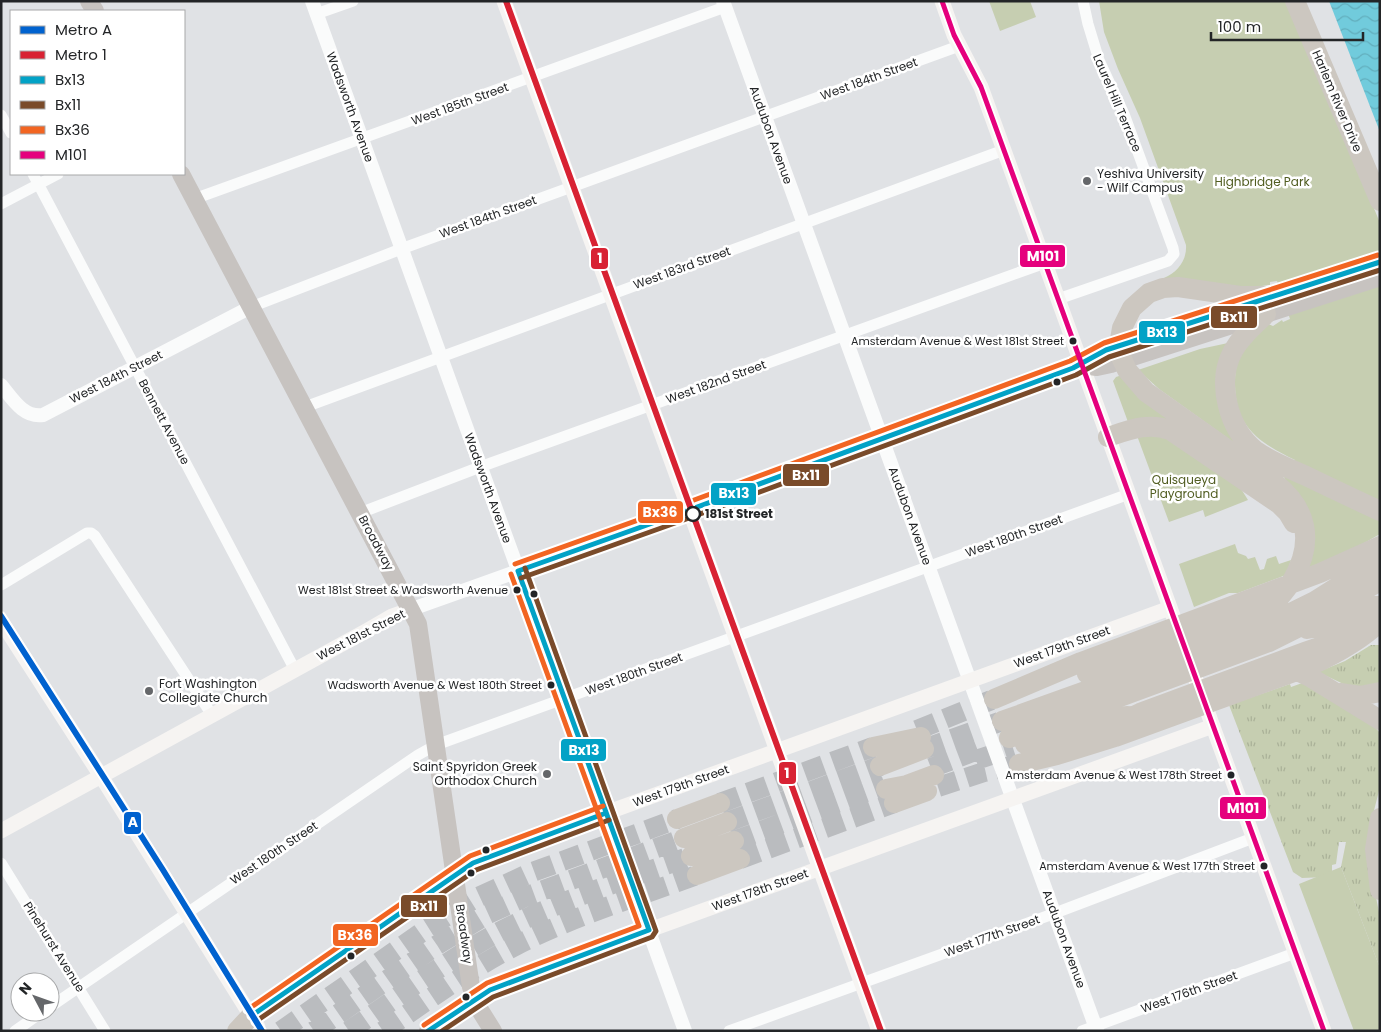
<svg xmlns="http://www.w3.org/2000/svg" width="1381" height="1032" font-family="Poppins,sans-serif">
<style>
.grass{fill:url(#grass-tufts)}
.green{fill:#c6ceb1}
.water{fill:url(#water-waves)}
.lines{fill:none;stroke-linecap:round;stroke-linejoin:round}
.motorway-tunnel{stroke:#babcbf;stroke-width:20;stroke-dasharray:20 10;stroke-linecap:butt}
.minor{stroke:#fafbfb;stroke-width:11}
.tertiary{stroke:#fafbfb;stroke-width:14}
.secondary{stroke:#f6f4f2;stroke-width:15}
.primary{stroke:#c7c3c0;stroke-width:18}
.motorway{stroke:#ccc7c0;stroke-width:20}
.bus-1-casing{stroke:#fff;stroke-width:9}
.bus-2-casing{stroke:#fff;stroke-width:9}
.bus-3-casing{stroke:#fff;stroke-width:9}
.bus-4-casing{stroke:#fff;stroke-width:9}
.bus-1{stroke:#02a2c6;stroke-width:5}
.bus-2{stroke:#7a4b2a;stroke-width:5}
.bus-3{stroke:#f26522;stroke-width:5}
.bus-4{stroke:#e5007d;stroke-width:5}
.metro-1-casing{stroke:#fff;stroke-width:10}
.metro-2-casing{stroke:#fff;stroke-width:10}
.metro-1{stroke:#0062cf;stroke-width:6}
.metro-2{stroke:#d82233;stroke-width:6}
.poi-dot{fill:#65676a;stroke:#fff;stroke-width:2}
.bus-dot{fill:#232527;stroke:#fff;stroke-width:2}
.stop-dot{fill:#fff;stroke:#232527;stroke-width:2.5}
.labels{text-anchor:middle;stroke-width:5;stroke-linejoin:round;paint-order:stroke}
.bus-label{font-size:11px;fill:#232527;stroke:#fff;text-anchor:end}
.street-label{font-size:12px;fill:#232527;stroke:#fff}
.poi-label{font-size:12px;fill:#232527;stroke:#fff;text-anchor:start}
.park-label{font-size:12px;fill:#515d21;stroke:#fff}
.stop-label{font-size:12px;font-weight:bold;fill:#232527;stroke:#fff;text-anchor:start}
.line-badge{stroke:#fff;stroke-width:2}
.badge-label{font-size:14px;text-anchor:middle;font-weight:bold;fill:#fff}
</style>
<defs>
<pattern id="grass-tufts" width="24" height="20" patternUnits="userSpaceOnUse" patternTransform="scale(1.25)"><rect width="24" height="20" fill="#c6ceb1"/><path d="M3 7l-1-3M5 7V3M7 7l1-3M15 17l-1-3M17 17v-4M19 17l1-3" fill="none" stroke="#aab198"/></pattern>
<pattern id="water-waves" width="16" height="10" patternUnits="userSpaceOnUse" patternTransform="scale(1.25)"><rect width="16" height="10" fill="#71cbdc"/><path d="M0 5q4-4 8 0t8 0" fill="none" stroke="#62aebd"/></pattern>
</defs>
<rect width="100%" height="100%" fill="#e0e2e5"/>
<!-- grass -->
<path class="grass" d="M1371,645H1380V684L1352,688L1318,672L1345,661Z
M1305,682L1369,720L1380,733V787L1370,826L1369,863L1380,917V968L1341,867L1346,842H1339L1336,864L1332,865V874L1327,877L1302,878L1293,872L1229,705L1290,684L1291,687Z"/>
<!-- green -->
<path class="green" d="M989,1H1030L1036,17L1000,31Z
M1099,1H1289L1380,223V534L1359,546L1306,569L1285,479L1284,477L1295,460C1258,442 1234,426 1235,381C1235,372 1237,359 1242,351C1248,341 1260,332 1268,324L1273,326L1282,320L1283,322L1290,319L1277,281L1270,282V285H1268L1232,291L1183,278H1164C1178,272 1187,260 1186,245L1140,118L1118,69L1104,32Z
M1228,343L1222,357L1254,457L1159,389L1138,370L1200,349Z
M1122,375L1180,426L1128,422L1113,381L1116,377Z
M1156,432L1238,484L1248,500L1205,517L1203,510L1169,522L1136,433Z
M1235,544L1238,553L1246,556L1248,559L1255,557L1260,570L1264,569L1267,559L1276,556L1279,564L1291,560L1286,575L1238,593H1229L1194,607L1179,564Z
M1341,867L1380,968V1031H1354L1299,884Z"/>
<!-- water -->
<path class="water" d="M1329,1H1380V132Z"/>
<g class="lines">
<!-- motorway-tunnel -->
<path class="motorway-tunnel" d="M917,730L994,699
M924,749L1002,721
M976,760L1013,748
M931,768L988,746
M938,787L984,772L1019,764
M720,803L873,747
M727,822L880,766
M734,841L885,785
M740,859L894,803
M281,1031L425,930L474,899L530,873L677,819
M314,1031L437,945L488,914L525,897L684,838
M349,1031C397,998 444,962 495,934C557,901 625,880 691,856
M383,1031C427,1001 470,969 517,945C574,916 637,897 697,875"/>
<!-- minor -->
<path class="minor" d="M316,14L353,1
M1,115L11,133
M33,174L295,670
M194,199L725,7
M1,204L58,174
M1058,299L1168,261L1174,254L1173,248L1124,114L1099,60L1088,24L1083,1
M251,307L401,249L959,46
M305,407L1004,150
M360,513L480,467L1045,263
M1,585L87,533H91L95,536L212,715
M1,863L105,1031
M50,1007L418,755L436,745L1129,494
M15,1031L42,1012
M729,1031L1050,915L1253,838
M1082,1031L1295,953"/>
<!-- tertiary -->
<path class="tertiary" d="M312,1L685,1031
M723,1L1097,1031
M1,385C12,398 23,418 43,415L251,307
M412,609L689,510L1082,365"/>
<!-- secondary -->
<path class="secondary" d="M504,1L879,1031
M942,1L954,35L981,87L1180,635
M1,621L101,776L258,1027
M1189,661L1324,1031
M1,831L366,631L392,616L412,609
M455,875L473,863L490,855L1170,608
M475,999L490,990L517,978L1213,726"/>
<!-- primary -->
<path class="primary" d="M89,1L95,11
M181,174L418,624L471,987L478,1007L493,1031
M1082,365L1094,356L1106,350L1380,262
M1082,365L1097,367L1111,364L1380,277
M251,1016L455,875
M428,1031L475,999"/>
<!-- motorway -->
<path class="motorway" d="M1295,1L1380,201
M1266,314C1255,325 1241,336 1233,351C1216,382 1228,429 1256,451C1270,461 1288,468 1304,475C1329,487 1354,499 1380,511
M1108,437C1129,430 1148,422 1170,430L1279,504L1288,513L1294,523
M1340,608L1356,605L1380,606
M1269,610C1277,600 1287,590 1293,579C1314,542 1308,509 1275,483L1146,392L1127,370L1121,357L1119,345L1122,328L1132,308L1149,293L1163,288L1178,287L1240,296H1274
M1307,629L1344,623H1380
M1291,668L1310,677L1380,720
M1087,674L1137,658L1278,606
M1340,693L1360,696L1380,692
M994,699L1081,662L1320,573L1380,546
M1002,721L1256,630L1315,601L1380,560
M1115,725L1140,713L1305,652L1331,643L1348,640
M1009,738L1269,642L1311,621L1380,581
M1025,744L1127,716
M873,747L921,737
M1019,764L1057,755L1115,737L1302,669C1331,657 1357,643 1380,622
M880,766L924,749
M886,789L907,785L934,775
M894,803L927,791
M1380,818L1375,849L1380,890
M677,819L720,803
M684,838L727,822
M691,856L734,841
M697,875L740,859
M237,1031L251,1016"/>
<defs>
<path id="bus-1" d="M518,571L689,510L1073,368L1106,350L1380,262
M518,571L649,930
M251,1016L473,863L606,813
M428,1031L490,990L649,930"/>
<path id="bus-2" d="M521,578L692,517L1076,375L1109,357L1380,270
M255,1022L476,870L609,820
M442,1031L493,997L652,937L656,931L525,568"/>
<path id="bus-3" d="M515,564L686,503L1070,361L1104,343L1378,255
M247,1010L470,856L603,806
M424,1025L487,983L639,926L511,574"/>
<path id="bus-4" d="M942,1L954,35L981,87L1324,1031"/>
</defs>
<!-- bus-1 casing -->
<use href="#bus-1" class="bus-1-casing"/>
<!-- bus-2 casing -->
<use href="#bus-2" class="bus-2-casing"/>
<!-- bus-3 casing -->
<use href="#bus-3" class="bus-3-casing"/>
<!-- bus-4 casing -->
<use href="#bus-4" class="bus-4-casing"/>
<!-- bus-1 -->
<use href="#bus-1" class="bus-1"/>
<!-- bus-2 -->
<use href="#bus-2" class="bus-2"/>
<!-- bus-3 -->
<use href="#bus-3" class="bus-3"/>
<!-- bus-4 -->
<use href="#bus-4" class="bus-4"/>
<defs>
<path id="metro-1" d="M1,616L163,870L262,1031"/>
<path id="metro-2" d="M506,1L881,1031"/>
</defs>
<!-- metro-1 casing -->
<use href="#metro-1" class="metro-1-casing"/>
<!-- metro-2 casing -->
<use href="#metro-2" class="metro-2-casing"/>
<!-- metro-1 -->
<use href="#metro-1" class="metro-1"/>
<!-- metro-2 -->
<use href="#metro-2" class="metro-2"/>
</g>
<!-- markers -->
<g class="poi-dot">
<circle cx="1087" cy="181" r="5"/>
<circle cx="149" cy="691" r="5"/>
<circle cx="547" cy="774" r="5"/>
</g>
<g class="bus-dot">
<circle cx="1073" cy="341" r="4.5"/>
<circle cx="1057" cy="382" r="4.5"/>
<circle cx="517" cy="590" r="4.5"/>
<circle cx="534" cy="594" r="4.5"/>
<circle cx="551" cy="685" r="4.5"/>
<circle cx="1231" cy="775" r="4.5"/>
<circle cx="486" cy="850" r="4.5"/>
<circle cx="1264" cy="866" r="4.5"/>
<circle cx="471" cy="873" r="4.5"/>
<circle cx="351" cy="956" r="4.5"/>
<circle cx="466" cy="997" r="4.5"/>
</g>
<circle class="stop-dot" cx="693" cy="514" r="7"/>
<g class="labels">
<!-- bus labels -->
<g class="bus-label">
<text x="1064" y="345">Amsterdam Avenue &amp; West 181st Street</text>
<text x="508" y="594">West 181st Street &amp; Wadsworth Avenue</text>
<text x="542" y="689">Wadsworth Avenue &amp; West 180th Street</text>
<text x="1222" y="779">Amsterdam Avenue &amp; West 178th Street</text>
<text x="1255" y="870">Amsterdam Avenue &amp; West 177th Street</text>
</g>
<!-- street labels -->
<g class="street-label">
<text transform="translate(869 79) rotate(-20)" y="4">West 184th Street</text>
<text transform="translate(1337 101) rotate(67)" y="4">Harlem River Drive</text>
<text transform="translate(1117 103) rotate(67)" y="4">Laurel Hill Terrace</text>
<text transform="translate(460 104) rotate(-20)" y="4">West 185th Street</text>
<text transform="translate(350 107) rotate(70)" y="4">Wadsworth Avenue</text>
<text transform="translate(771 135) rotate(70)" y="4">Audubon Avenue</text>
<text transform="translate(488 217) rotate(-20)" y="4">West 184th Street</text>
<text transform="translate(682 268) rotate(-20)" y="4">West 183rd Street</text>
<text transform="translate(116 377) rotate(-27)" y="4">West 184th Street</text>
<text transform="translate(716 382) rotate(-20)" y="4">West 182nd Street</text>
<text transform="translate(164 422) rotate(62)" y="4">Bennett Avenue</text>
<text transform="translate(488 488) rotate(70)" y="4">Wadsworth Avenue</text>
<text transform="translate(910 516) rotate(70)" y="4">Audubon Avenue</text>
<text transform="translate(1014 536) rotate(-20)" y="4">West 180th Street</text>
<text transform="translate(376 543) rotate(62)" y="4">Broadway</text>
<text transform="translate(361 635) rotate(-27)" y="4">West 181st Street</text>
<text transform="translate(1062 647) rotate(-20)" y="4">West 179th Street</text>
<text transform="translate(634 674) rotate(-20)" y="4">West 180th Street</text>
<text transform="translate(681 786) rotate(-20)" y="4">West 179th Street</text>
<text transform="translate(274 853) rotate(-34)" y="4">West 180th Street</text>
<text transform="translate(760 890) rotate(-20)" y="4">West 178th Street</text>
<text transform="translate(464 934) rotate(82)" y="4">Broadway</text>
<text transform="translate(992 936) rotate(-20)" y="4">West 177th Street</text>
<text transform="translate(1064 939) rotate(70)" y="4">Audubon Avenue</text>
<text transform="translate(54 947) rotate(58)" y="4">Pinehurst Avenue</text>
<text transform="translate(1189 992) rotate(-20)" y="4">West 176th Street</text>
</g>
<!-- poi labels -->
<g class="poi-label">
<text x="1097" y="178">Yeshiva University<tspan x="1097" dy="14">- Wilf Campus</tspan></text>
<text x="159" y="688">Fort Washington<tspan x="159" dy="14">Collegiate Church</tspan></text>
<text x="537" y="771" text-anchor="end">Saint Spyridon Greek<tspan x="537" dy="14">Orthodox Church</tspan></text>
</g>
<!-- park labels -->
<g class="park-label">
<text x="1262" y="186">Highbridge Park</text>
<text x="1184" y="484">Quisqueya<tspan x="1184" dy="14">Playground</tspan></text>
</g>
<!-- stop labels -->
<g class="stop-label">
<text x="705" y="518">181st Street</text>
</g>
</g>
<g class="line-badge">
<rect x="1019" y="244" width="47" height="24" rx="5" fill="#e5007d"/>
<rect x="590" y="247" width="19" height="23" rx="5" fill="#d82233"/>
<rect x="1210" y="305" width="48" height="24" rx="5" fill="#7a4b2a"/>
<rect x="1138" y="320" width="48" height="24" rx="5" fill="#02a2c6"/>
<rect x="782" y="463" width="48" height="24" rx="5" fill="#7a4b2a"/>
<rect x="710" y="482" width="47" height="24" rx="5" fill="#02a2c6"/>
<rect x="637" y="500" width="47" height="24" rx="5" fill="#f26522"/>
<rect x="560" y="738" width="47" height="24" rx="5" fill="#02a2c6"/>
<rect x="778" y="761" width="19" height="24" rx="5" fill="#d82233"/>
<rect x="1219" y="796" width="48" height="24" rx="5" fill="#e5007d"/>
<rect x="123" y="811" width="19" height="24" rx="5" fill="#0062cf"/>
<rect x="400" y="894" width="48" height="24" rx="5" fill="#7a4b2a"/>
<rect x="332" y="923" width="47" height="24" rx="5" fill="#f26522"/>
</g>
<g class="badge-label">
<text x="1043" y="261">M101</text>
<text x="600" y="263">1</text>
<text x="1234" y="322">Bx11</text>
<text x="1162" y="337">Bx13</text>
<text x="806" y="480">Bx11</text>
<text x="734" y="498">Bx13</text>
<text x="660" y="517">Bx36</text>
<text x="584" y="755">Bx13</text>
<text x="787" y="778">1</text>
<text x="1243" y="813">M101</text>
<text x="133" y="827">A</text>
<text x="424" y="911">Bx11</text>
<text x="355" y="940">Bx36</text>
</g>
<!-- border -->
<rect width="1381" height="1032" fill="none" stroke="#232527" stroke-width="5"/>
<!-- legend -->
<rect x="10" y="10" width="175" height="165" fill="#ffffff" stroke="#a7a8a9"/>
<rect x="20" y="26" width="25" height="8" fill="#0062cf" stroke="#a7a8a9"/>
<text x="55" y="35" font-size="15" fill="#232527">Metro A</text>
<rect x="20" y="51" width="25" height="8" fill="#d82233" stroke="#a7a8a9"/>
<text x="55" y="60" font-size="15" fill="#232527">Metro 1</text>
<rect x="20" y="76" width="25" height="8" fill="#02a2c6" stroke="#a7a8a9"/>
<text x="55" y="85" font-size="15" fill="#232527">Bx13</text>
<rect x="20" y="101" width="25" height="8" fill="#7a4b2a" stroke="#a7a8a9"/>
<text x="55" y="110" font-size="15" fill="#232527">Bx11</text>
<rect x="20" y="126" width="25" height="8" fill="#f26522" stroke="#a7a8a9"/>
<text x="55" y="135" font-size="15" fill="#232527">Bx36</text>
<rect x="20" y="151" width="25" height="8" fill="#e5007d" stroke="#a7a8a9"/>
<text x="55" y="160" font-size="15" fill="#232527">M101</text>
<!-- north arrow -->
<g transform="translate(35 997) rotate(311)"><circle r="24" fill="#ffffff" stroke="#a7a8a9"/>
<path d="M0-4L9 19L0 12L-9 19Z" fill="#65676a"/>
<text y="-8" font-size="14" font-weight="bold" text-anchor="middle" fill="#232527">N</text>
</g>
<!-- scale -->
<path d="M1211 32v8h152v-8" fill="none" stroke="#232527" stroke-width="2.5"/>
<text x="1218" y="32" font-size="15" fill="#232527" stroke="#ffffff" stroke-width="4" paint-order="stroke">100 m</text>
</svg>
